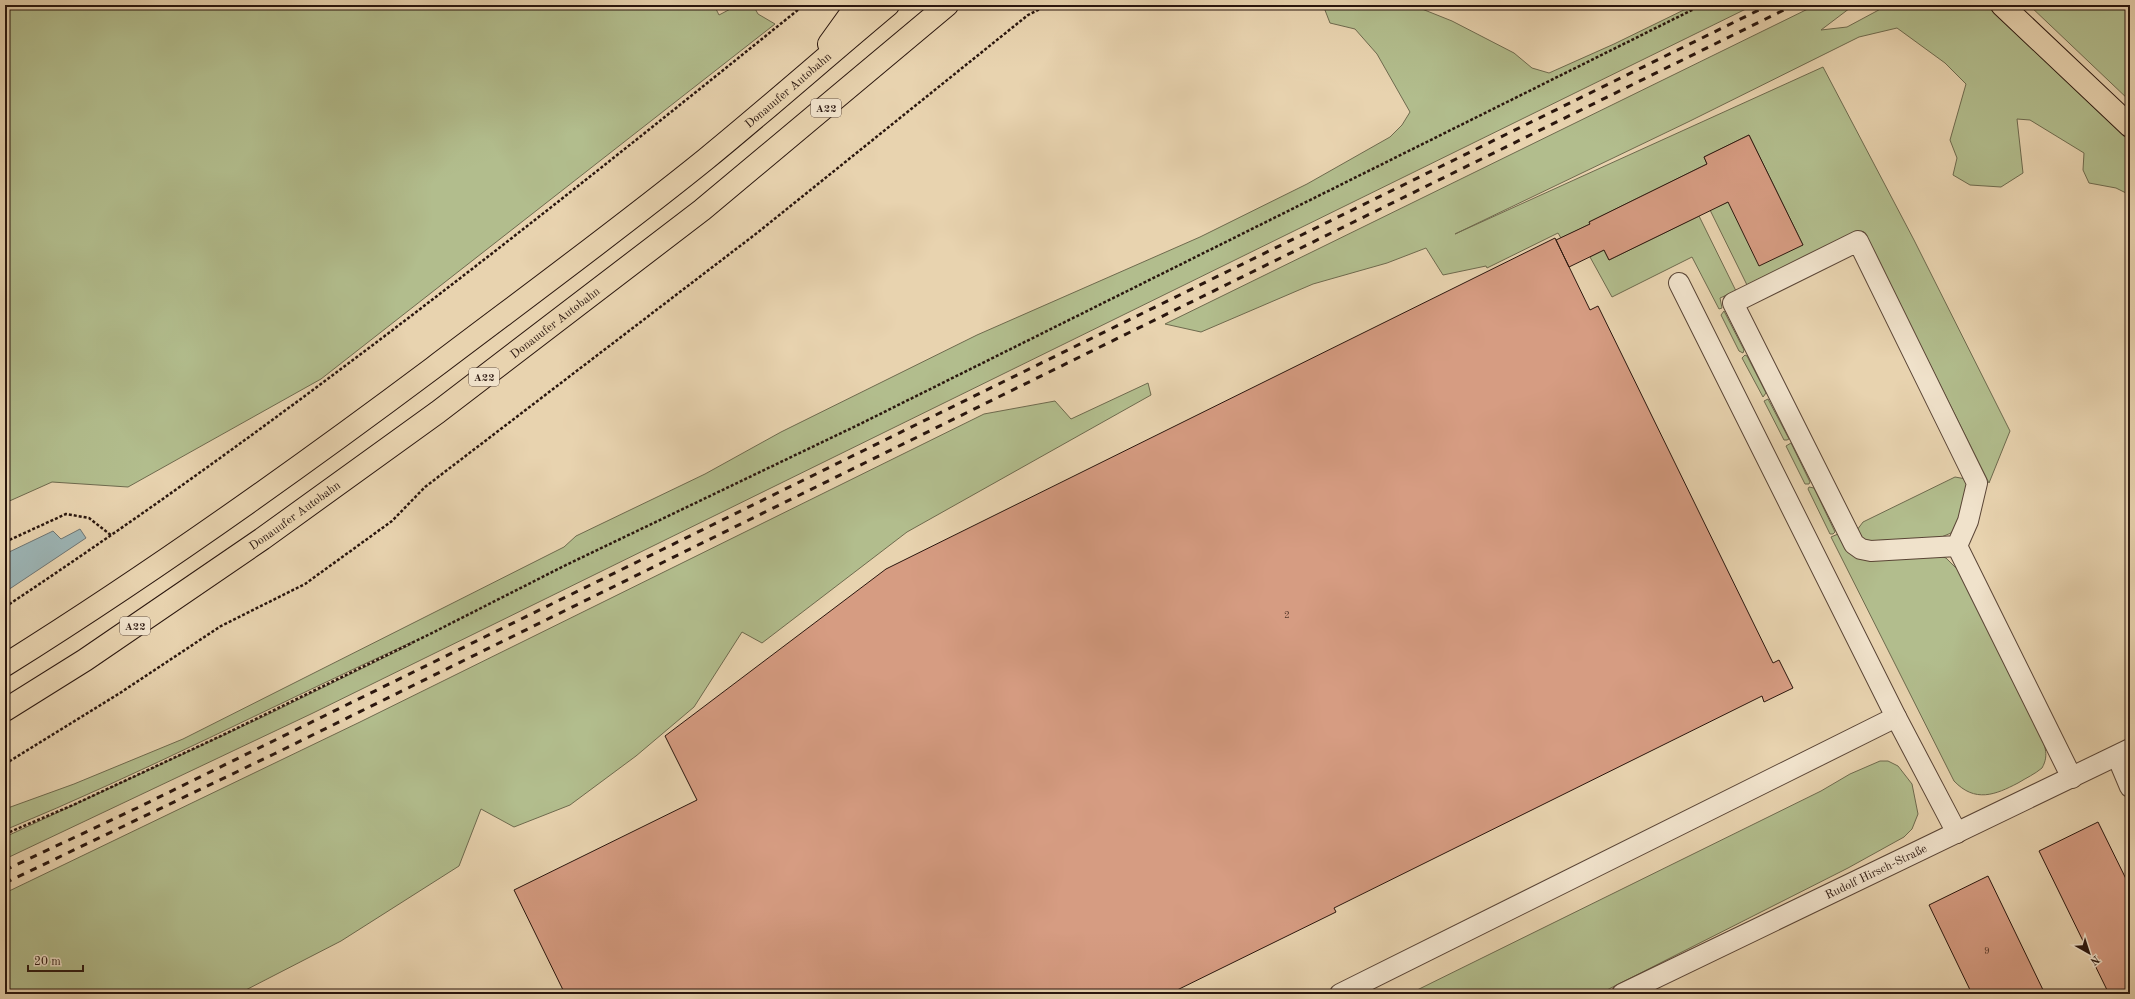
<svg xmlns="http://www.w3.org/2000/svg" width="2135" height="999" font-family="'Old Standard TT',serif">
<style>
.green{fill:#b2bd8d;stroke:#6e6a4e}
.water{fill:#9cb5b6;stroke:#6e7573}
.building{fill:#d69c82;stroke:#2a160e}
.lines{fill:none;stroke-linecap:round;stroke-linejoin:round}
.minor-casing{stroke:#5a4536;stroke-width:22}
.major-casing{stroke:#2a160e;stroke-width:24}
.highway-casing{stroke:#2a160e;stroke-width:24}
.path{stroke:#2a160e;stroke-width:2.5;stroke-dasharray:3 2;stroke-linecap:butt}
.minor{stroke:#f0e2cb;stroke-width:20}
.major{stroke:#e8d3af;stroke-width:22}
.highway{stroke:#e8d3af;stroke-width:22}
.rail{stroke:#2a160e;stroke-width:3;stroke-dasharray:7 7;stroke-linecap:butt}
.labels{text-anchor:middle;stroke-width:3.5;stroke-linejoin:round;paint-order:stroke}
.number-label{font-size:10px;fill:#55382b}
.shield{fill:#f0e2cb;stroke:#655347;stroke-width:1}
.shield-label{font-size:11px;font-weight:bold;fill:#2a160e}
.street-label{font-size:12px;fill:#2a160e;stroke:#f0e2cb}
</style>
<rect width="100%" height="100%" fill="#e8d3af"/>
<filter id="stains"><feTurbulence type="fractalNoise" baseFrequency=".005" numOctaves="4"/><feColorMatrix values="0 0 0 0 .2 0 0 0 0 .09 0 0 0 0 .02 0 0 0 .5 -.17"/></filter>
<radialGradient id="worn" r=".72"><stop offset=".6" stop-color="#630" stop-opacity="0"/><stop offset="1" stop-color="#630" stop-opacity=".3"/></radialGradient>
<!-- green -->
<path class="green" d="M5,5H714L719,15L738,5H753L758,14L775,24L321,379L128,487L52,482L5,503Z
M1323,5H1412L1452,21L1514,53L1532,68L1549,73L1614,44L1694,5H1754L313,713L5,859V837L267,715L412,644V642C276,704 143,773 5,830V809L74,784L183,739L564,547L576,536L705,474L781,432L977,335L1200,237L1307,184L1390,137L1402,125L1410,112L1377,54L1355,29L1330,23Z
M1816,5H1854L1821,30L1847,27L1888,5H1988L2130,140V195L2116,188L2089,183L2083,170L2084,153L2030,120L2017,119L2023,173L2001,187L1970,185L1953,175L1957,158L1950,140L1966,84L1945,63L1897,28L1859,37L1688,122L1455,234L1823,67L1914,240L2010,431L1989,483L1864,232L1857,231L1747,285L1710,210L1728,202L1803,245L1749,135L1704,157L1707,164L1589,222L1590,224L1561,238L1558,233L1487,268L1486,266L1443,275L1426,248L1387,263L1313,284L1201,332L1165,324Z
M2029,5H2130V101Z
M1699,216L1736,291L1720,298L1722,308L1719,309L1692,257L1612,297L1590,257L1604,250L1609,260Z
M1724,311L1744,350L1743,353L1739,351L1721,315Z
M1745,355L1747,356L1766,393L1763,397L1742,358Z
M1148,383L1151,395L907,532L762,643L742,632L694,707L636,756L570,805L514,827L481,809L459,866L341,941L238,994H5V893L360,722L984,414L1055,401L1071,419Z
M1768,399L1789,439L1787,440H1784L1764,401Z
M1791,443L1810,482L1809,484H1805L1786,446Z
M1955,477L1966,479L1969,486L1958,524L1951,533L1939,538L1867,541L1861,539L1857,530L1863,522Z
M1809,487L1814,488L1835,532L1833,534H1830L1808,489Z
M1838,534L1849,552L1940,556L1946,558L1959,571L2038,730C2044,744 2050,754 2042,768C2035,774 2026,778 2018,783C1995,795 1975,803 1954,781L1831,537Z
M1880,761H1888L1898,766L1912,784L1918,814L1912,829L1904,837L1848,868L1599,994H1409L1821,791L1850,774Z"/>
<!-- water -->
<path class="water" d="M80,529L86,538L5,592V554L53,531L61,539Z"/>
<!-- building -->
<path class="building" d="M1749,135L1803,245L1759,266L1728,202L1609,260L1604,250L1569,267L1556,240L1590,224L1589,222L1707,164L1704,157Z
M1555,238L1590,310L1598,306L1773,663L1779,660L1793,688L1764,702L1762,696L1334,908L1336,912L1169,994H565L514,890L697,800L665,736L886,569Z
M2098,822L2130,887V994H2109L2039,851Z
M1988,876L2045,994H1972L1929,905Z"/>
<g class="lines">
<defs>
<g id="minor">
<path d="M1679,283L1896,717L1957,833"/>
<path d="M1957,546L1871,551L1861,549L1854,544L1733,303L1858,241L1977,483L1968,521L1957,546L2072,778"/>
<path d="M2117,756L2130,787"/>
<path d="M1340,994L1896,717"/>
<path id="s1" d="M1622,994L2130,749"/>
</g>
<path id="major" d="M2002,5L2130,126"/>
<g id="highway">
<path d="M829,44L857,5"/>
<path id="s2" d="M5,665C152,573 294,472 433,368C524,299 617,231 706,159C767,109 827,56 888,5"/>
<path id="s3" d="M5,710L85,660L262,539L438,412L702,210L947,5"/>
</g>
</defs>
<!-- minor casing -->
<use href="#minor" class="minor-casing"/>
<!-- major casing -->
<use href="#major" class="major-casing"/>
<!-- highway casing -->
<use href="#highway" class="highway-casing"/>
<!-- path -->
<path class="path" d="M5,542L66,514L89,518L112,536
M5,607C283,423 544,215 804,5
M5,764L120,693L221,626L305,584L392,521L425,487L757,233L1028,15L1048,5
M5,834L73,805L225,734L428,635L566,565L858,425L1702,5"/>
<!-- minor -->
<use href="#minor" class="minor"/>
<!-- major -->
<use href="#major" class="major"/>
<!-- highway -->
<use href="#highway" class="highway"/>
<!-- rail -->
<path class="rail" d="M5,870L137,808L1769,5
M5,883L274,754L1794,5"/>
</g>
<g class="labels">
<!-- number labels -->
<g class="number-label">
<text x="1287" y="618">2</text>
<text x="1987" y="954">9</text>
</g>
<!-- shield labels -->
<g class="shield">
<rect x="811" y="99" width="30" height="18" rx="3"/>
<rect x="469" y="368" width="30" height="18" rx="3"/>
<rect x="120" y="617" width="30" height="18" rx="3"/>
</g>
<g class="shield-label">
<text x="826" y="112">A22</text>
<text x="484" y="381">A22</text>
<text x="135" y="630">A22</text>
</g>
<!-- street labels -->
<g class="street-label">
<text dy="4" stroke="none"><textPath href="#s2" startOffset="972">Donauufer Autobahn</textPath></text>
<text dy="4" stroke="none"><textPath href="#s3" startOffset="673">Donauufer Autobahn</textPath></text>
<text dy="4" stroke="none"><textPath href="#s3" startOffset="349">Donauufer Autobahn</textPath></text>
<text dy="4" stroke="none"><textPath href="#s1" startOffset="282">Rudolf Hirsch-Straße</textPath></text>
</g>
</g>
<!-- margin -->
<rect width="2135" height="999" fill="none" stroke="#e8d3af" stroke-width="20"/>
<rect x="6" y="6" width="2123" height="987" fill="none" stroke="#2a160e" stroke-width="2"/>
<rect x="10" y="10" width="2115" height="979" fill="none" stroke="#2a160e"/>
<!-- north arrow -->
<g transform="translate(2089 953) rotate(141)" stroke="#f0e2cb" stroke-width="3" paint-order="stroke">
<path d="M0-3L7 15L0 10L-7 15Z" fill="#2a160e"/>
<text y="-6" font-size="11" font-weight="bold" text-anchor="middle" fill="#2a160e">N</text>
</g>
<!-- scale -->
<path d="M28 965v6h55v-6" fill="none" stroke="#2a160e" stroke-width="2"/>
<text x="34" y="965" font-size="12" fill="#2a160e" stroke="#f0e2cb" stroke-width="3" paint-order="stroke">20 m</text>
<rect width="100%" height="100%" filter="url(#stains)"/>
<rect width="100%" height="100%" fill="url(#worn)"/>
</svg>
